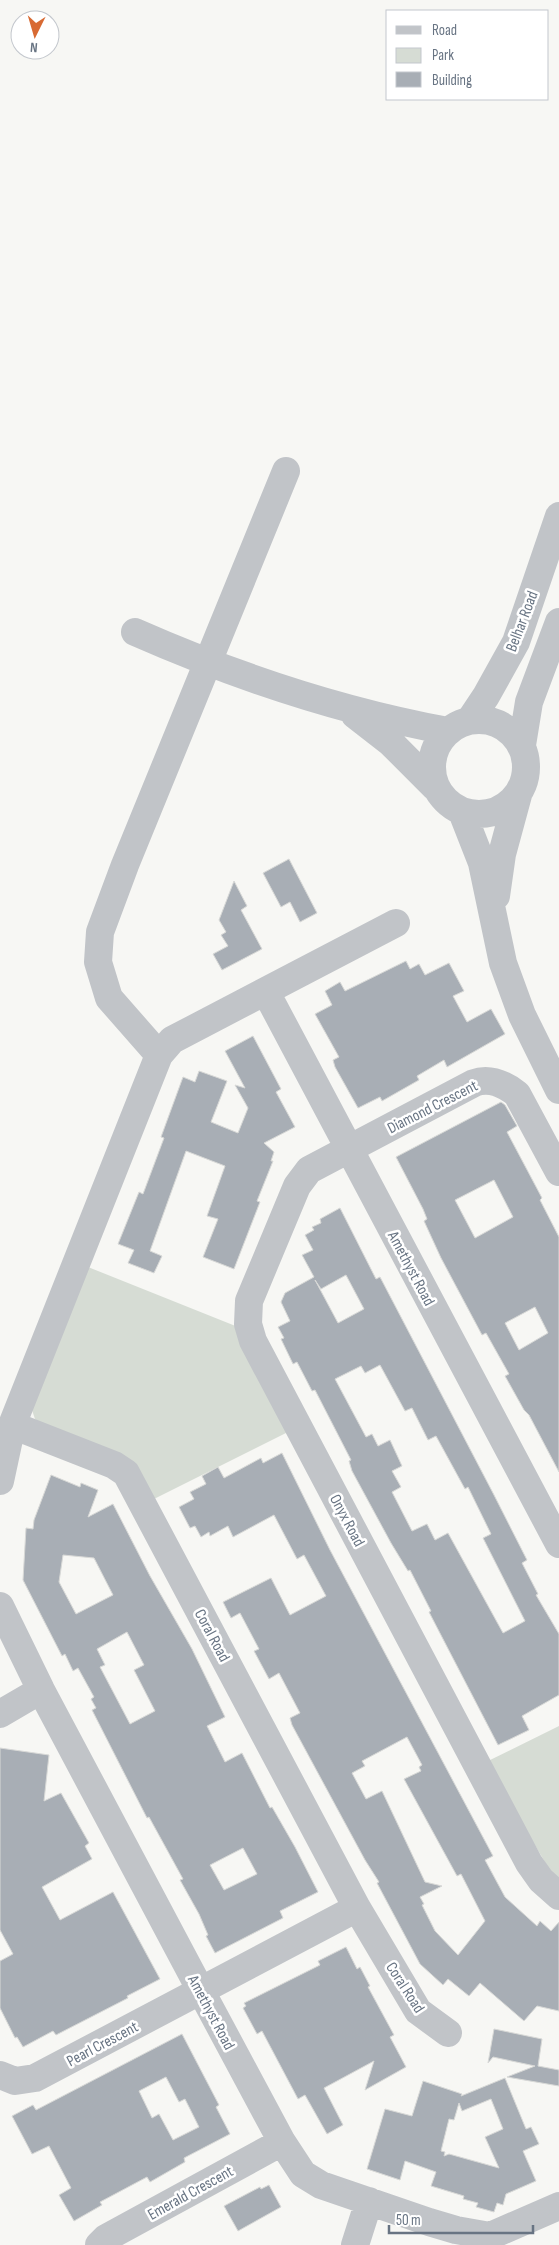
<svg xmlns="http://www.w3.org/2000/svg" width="559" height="2245" font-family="'Sofia Sans Condensed',sans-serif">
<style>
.green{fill:#d6dcd4}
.building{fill:#a8aeb5;stroke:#d8d9d7;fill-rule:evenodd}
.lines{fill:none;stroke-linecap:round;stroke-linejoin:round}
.minor{stroke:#c1c4c8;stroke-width:28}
.labels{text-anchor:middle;stroke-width:5;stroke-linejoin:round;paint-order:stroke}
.street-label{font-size:16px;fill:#687483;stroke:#fff}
</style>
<rect width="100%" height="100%" fill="#f7f7f4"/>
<!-- green -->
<path class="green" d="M83,1265L238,1327L290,1431L152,1500L35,1419L31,1407Z
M559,1726V1886L486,1762Z"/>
<!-- building -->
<path class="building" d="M289,859L317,913L300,922L290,902L281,907L263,873Z
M234,881L247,906L241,910L262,949L222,970L213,954L228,946L221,935L226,932L219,920Z
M406,961L410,969L419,964L425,975L449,963L464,991L453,996L467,1022L491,1009L505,1034L447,1067L444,1060L417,1076L419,1080L382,1101L380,1097L358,1108L335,1067L333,1060L339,1057L315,1014L332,1005L325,991L340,982L345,991Z
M253,1036L281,1089L276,1092L295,1127L264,1143L274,1152L271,1161H273L257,1201L260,1202L234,1269L203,1257L218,1219L207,1216L225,1166L186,1151L150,1251L162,1256L154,1273L128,1263L134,1250L118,1244L139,1192L143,1194L164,1138L161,1137L183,1077L195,1082L199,1071L227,1081L211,1122L238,1133L248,1108L235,1085L245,1088L225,1051Z
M501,1102L505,1105L517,1126L507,1132L542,1198L540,1200L559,1237V1472L529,1415L524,1410L505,1376L509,1374L486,1333L482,1335L441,1258L424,1221L427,1219L423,1209L396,1157ZM494,1180L513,1217L475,1238L455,1200ZM535,1307L548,1333L519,1350L505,1323Z
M340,1208L376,1279L380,1277L494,1495L527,1560L522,1563L538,1594L536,1595L559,1634V1695L522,1716L529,1730L498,1745L429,1612L431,1611L410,1570L408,1571L391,1543L352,1471L349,1461L351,1460L315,1390L312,1391L297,1362L293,1364L281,1339L284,1338L278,1327L290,1321L281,1302L285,1293L314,1277L302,1255L313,1250L305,1235L314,1230L312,1227L321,1223L320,1219ZM346,1275L364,1309L338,1323L315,1280L321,1289ZM380,1365L405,1411L412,1408L428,1440L436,1436L465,1489L468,1487L491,1534L483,1538L525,1621L503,1633L448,1533L435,1540L427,1524L412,1531L392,1492L401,1487L392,1471L402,1466L390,1440L378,1446L372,1434L366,1437L335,1379L361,1366L365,1373Z
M282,1453L330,1550L493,1856L485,1860L505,1897L537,1926L540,1921L551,1931L559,1922V2011L537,2006L524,2021L480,1983L469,1996L448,1979L443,1985L420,1964L377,1883L379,1882L365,1860L292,1725L290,1718L300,1713L279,1673L269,1679L254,1651L259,1649L240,1613L231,1618L223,1602L271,1578L290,1615L326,1596L304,1555L297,1559L274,1515L233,1537L228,1526L210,1536L209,1532L201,1537L195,1526L190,1528L179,1507L194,1499L190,1492L206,1484L202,1476L218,1467L224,1478L261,1458L263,1463ZM407,1737L422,1765L419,1767L421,1771L404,1779L457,1876L461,1874L485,1921L458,1955L435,1931L422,1905L424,1904L420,1897L442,1886L425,1882L382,1791L366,1799L352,1773L365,1766L362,1761Z
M51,1475L80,1487L81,1483L98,1490L88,1517L113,1504L150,1576L192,1649L225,1717L207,1726L225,1762L242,1753L270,1808L272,1807L295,1847L318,1892L280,1911L283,1918L215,1953L206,1936L208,1935L199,1914L180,1880L183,1879L149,1817L147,1818L92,1710L96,1708L91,1699L94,1697L78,1668L73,1671L65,1654L62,1656L23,1580L26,1528L33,1529L34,1520ZM63,1555L94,1558L113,1595L76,1614L59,1582ZM127,1632L144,1665L134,1670L155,1711L130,1724L100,1667L105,1665L97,1649ZM243,1848L257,1874L224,1890L210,1865Z
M0,1748L49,1755L44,1801L61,1793L89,1843L85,1846L92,1859L42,1887L60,1920L113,1892L160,1979L127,1996L128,1998L56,2035L53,2031L23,2047L17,2037L15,2038L0,2008V1961L13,1954L0,1930Z
M346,1947L357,1969L360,1967L370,1986L368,1987L394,2035L390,2037L406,2067L365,2090L374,2061L324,2088L343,2125L327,2134L305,2095L298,2099L262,2031L257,2034L243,2008L246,2006L244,2003L320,1965L318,1961Z
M494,2029L542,2039L538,2066L559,2070V2086L507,2077L535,2066L493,2057L488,2063Z
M182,2034L219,2105L216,2107L230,2134L184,2158L185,2162L150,2182L147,2177L100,2202L102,2205L74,2221L59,2195L71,2188L49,2146L32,2154L12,2116L33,2105L36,2110ZM166,2077L179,2102L185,2099L199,2127L173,2140L159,2114L152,2118L139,2091Z
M505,2078L526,2129L531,2127L539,2144L523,2151L536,2181L506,2194L503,2205L497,2203L494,2212L476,2207L478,2203L463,2199L464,2196L431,2186L436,2172L405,2161L400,2180L367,2169L385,2109L412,2116L423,2081L462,2094L461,2096ZM491,2099L503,2129L485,2137L499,2168L449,2154L444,2156L445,2152L441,2151L449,2119L454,2120L459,2103L462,2111Z
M269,2185L281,2207L238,2231L224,2206L260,2187L261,2189Z"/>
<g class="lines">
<!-- minor -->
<path class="minor" d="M135,632C235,676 340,711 448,731
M355,715L391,743L435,787
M432 767a47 47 0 1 1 94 0a47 47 0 1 1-94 0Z
M470,720L486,696L516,642L559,516
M522,745L529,702L559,622
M462,812L482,863L503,963L522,1015L559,1090
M496,896L502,854L518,795
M266,992L559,1544
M159,1055L109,998L98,962L100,932L125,865L286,471
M559,1172L517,1094C504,1084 490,1077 474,1083L309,1170L297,1186L249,1301L248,1324L253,1341L529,1863L541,1880L559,1896
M12,1425L114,1465L126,1473L357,1908L418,2011L448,2033
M0,1481L12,1425L159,1055L172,1040L396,923
M0,1606L41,1690L201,1991L282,2142L303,2174L321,2185L429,2222L456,2230L490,2236L559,2206
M0,1714L41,1690
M0,2075L15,2081L35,2078L357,1908
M99,2245L106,2238L282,2142
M355,2245L369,2201"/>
</g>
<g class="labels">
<!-- street labels -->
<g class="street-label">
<text transform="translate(521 621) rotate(-69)" y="6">Belhar Road</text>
<text transform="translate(432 1106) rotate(-27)" y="6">Diamond Crescent</text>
<text transform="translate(412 1268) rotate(62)" y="6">Amethyst Road</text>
<text transform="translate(348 1520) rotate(62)" y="6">Onyx Road</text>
<text transform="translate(213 1635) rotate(62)" y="6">Coral Road</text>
<text transform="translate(406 1987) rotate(57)" y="6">Coral Road</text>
<text transform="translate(212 2012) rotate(62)" y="6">Amethyst Road</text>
<text transform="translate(102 2043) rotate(-28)" y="6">Pearl Crescent</text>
<text transform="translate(190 2192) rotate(-29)" y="6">Emerald Crescent</text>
</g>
</g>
<!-- legend -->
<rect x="386" y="10" width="162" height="90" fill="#ffffff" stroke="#c3c7cd"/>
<rect x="396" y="26" width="25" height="8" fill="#c1c4c8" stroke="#c3c7cd"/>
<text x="432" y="35" font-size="15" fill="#687483">Road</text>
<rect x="396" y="48" width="25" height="15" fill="#d6dcd4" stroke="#c3c7cd"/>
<text x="432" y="60" font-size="15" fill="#687483">Park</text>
<rect x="396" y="72" width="25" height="15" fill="#a8aeb5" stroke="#c3c7cd"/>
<text x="432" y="85" font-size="15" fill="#687483">Building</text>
<!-- north arrow -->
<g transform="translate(35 35) rotate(185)"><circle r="24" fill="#ffffff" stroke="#c3c7cd"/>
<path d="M0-4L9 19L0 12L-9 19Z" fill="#d86a33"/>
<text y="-8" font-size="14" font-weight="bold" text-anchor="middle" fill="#687483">N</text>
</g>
<!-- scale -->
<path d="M389 2225v8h144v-8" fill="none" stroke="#687483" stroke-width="2.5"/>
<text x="396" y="2225" font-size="15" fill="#687483" stroke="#ffffff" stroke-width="4" paint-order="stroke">50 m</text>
</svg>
